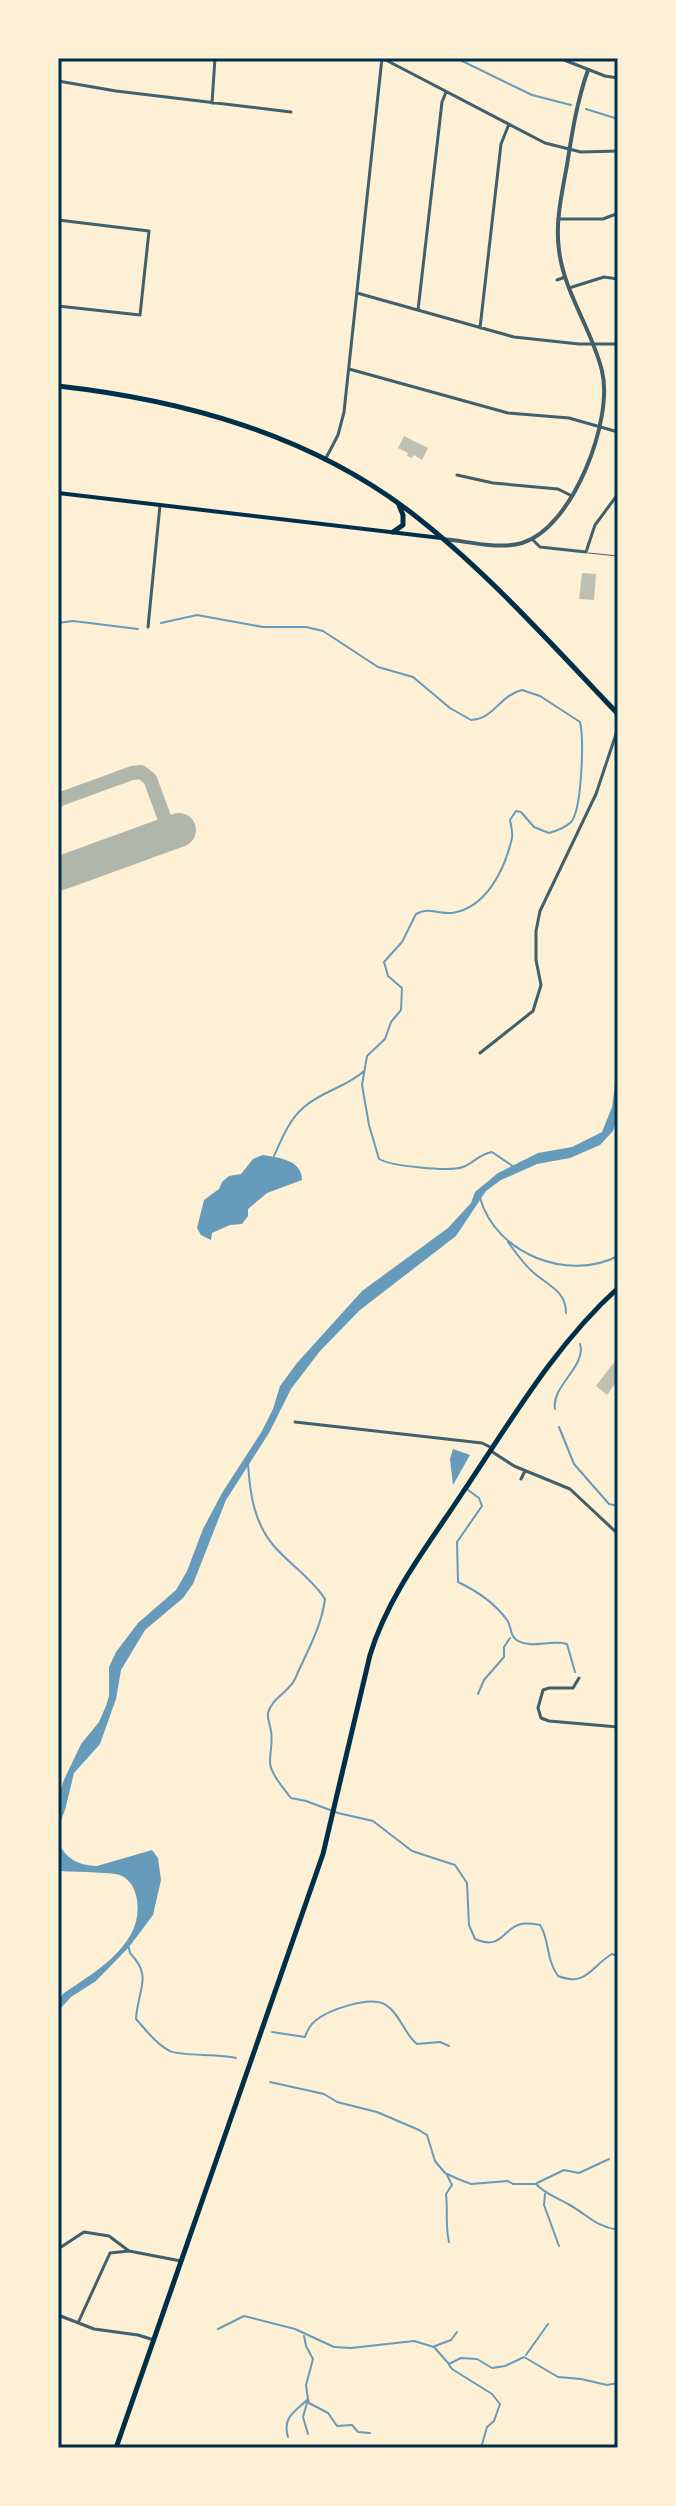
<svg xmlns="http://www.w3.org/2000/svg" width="676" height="2506" font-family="'Asap Condensed',sans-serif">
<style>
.water{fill:#669bbc}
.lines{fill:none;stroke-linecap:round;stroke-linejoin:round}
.stream{stroke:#669bbc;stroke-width:2}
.taxiway{stroke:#b1b6ab;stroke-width:14}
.runway{stroke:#b1b6ab;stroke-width:34}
.building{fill:#bec0b2}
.service{stroke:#3f606c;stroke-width:1}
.minor{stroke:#3f606c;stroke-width:3}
.tertiary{stroke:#3f606c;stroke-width:4}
.secondary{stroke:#003049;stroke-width:4}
.trunk{stroke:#003049;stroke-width:5}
.neatline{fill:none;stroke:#003049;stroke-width:3}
</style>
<rect width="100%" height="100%" fill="#fdf0d5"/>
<!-- water -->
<path class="water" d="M618,1061V1115L613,1131L600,1145L570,1158L537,1164L501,1180L486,1191L456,1236L360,1310L320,1351L291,1389L269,1433L226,1500L193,1584L183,1598L145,1630L121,1670L116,1699L100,1744L74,1773L65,1810L58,1828V1800L63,1782L81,1744L99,1722L106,1706L109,1696V1667L116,1652L138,1623L176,1590L187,1571L203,1529L222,1493L262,1431L273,1409L280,1386L297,1363L362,1291L448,1228L471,1203L475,1192L498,1173L538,1153L572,1147L602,1132L612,1107Z
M263,1155C280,1158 302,1160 302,1180L267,1193L248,1209V1216L242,1224L230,1225L212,1233L211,1240L201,1235L197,1228L204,1200L219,1189L222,1182L229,1176L241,1174L253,1159Z
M453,1449L470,1455L453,1485L450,1459Z
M58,1843C68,1860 78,1865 97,1866L152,1850L158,1858L161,1880L153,1915L129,1947L96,1981L71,1997L58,2011V2000L64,1993C95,1972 144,1944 137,1900C135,1889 131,1880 120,1875C112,1872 70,1872 58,1871Z"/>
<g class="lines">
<!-- stream -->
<path class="stream" d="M456,58L532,95L571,105
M586,109L618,119
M58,623L73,621L138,629
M161,623L197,615L263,627H306L323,631L378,667L413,677L450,708L471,720C494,719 500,695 522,690L540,696L580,722C584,739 582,810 571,822C565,828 556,831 549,833L534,827L521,812L516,811L510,820C511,826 513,832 512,838C505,868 487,908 452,913C438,914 429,907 416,914L402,942L384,962L388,976L402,988L401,1010L391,1022L385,1039L367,1056L362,1085L369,1125L379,1159C391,1166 449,1172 463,1167C474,1163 479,1154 492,1152L514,1167
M274,1156C282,1138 289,1120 304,1107C322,1091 347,1087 364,1071
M480,1198C496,1254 568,1282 618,1256
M508,1242C516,1253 524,1265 534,1273C549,1286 566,1291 566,1313
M555,1409C551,1386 587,1366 580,1344
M559,1427L574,1464L609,1504L618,1506
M248,1464C250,1494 254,1523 274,1546C290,1565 311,1577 325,1599C321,1629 306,1653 295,1679C289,1692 271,1699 268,1713C267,1719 270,1724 271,1731C273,1742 270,1751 270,1762C270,1773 284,1789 291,1798L306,1801L338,1813L373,1821L412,1851L455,1865L467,1883L469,1925L475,1939C503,1951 502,1928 521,1924C526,1923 534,1924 540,1925C550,1940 545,1957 558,1976C587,1987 590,1967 612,1954L618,1956
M468,1490L479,1498L482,1506L457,1542L458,1582C477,1591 494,1602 507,1620C512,1626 509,1636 518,1641C533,1649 551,1639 567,1644L575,1672
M478,1694L484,1680L504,1657V1647L510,1638
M129,1948L130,1953C153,1977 138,1988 136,2019C146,2030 157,2045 170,2051C179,2056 220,2054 236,2058
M272,2032L305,2037C307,2031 310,2025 315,2021C328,2010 370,1995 386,2005C401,2015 404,2034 417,2044L440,2042L449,2046
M270,2082L324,2094L337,2102L377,2112L419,2130L427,2135L435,2161L445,2173L458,2179L471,2184L508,2181L513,2184H536C545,2194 556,2197 568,2204C588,2215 594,2226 618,2230
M447,2175L452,2185L446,2194C448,2211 445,2225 449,2242
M537,2183L564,2170L579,2173L609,2159
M545,2194L544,2205L559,2246
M218,2329L244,2316L295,2329L334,2347L351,2348L414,2341L434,2347L449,2364L461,2358L477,2359L492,2368L505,2366L524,2357L558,2377L581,2379L607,2385L618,2383
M435,2346L451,2340L457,2332
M526,2355L548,2324
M449,2365L452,2369L492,2394L500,2404L494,2421L487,2427L481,2448
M308,2434L303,2417L308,2399L309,2403L328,2413L337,2426L352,2425L358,2432L370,2433
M288,2437C282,2417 295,2412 308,2399L306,2385L313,2359L306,2346L304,2336"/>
<!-- taxiway -->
<path class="taxiway" d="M58,800L132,773L141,772L150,779L170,833"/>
<!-- runway -->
<path class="runway" d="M58,874L179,830"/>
</g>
<!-- building -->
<path class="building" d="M404,436L428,448L422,460L414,455L412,458L407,456L408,453L398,448Z
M582,573L596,574L594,600L579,599Z
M618,1357V1380L607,1395L596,1386Z"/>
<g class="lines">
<!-- service -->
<path class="service" d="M588,553L618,556"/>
<!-- minor -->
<path class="minor" d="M559,58L605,76L618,78
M58,81L116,91L291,112
M212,103L215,58
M558,219H603L616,214
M58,220L149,231L140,315L58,306
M557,280L565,277
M569,288L604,277L618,279
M357,293L514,337L579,344H618
M418,310L442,102L446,92
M480,328L501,144L509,124
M349,369L508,413L569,418L618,432
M325,460L338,435L344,412L382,58L545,143L581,152L618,151
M457,475L493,483L558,489L572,496
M532,539L540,547L586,552L595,525L618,494
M148,627L160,505
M480,1053L533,1011L541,985L536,960V931L540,911L596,794L618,728
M295,1422L482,1443L492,1448
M491,1451L514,1466L570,1489L618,1534
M521,1479L525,1471
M579,1678L573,1688H549L543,1690L538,1708L541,1718L549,1721L618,1727
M58,2249L84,2232L109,2236L129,2251
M58,2315L94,2329L138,2335L154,2340
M78,2323L110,2253L129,2251L181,2261"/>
<!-- tertiary -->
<path class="tertiary" d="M443,539C467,541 498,550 522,543C573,528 614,419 602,371C592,329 564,293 559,250C555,222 562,193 567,165C572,133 577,101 588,70"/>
<!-- secondary -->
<path class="secondary" d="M58,493L441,538"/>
<!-- trunk -->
<path class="trunk" d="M58,386C183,400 307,434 409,511C486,570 551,644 618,714
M393,532L403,525V515L399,505
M116,2448L323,1854L370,1655C388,1595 429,1544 463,1492C511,1421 554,1346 618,1288"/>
</g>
<!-- border -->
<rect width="676" height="2506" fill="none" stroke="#fdf0d5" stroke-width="120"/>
<rect x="60" y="60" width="556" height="2386" class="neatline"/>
</svg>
